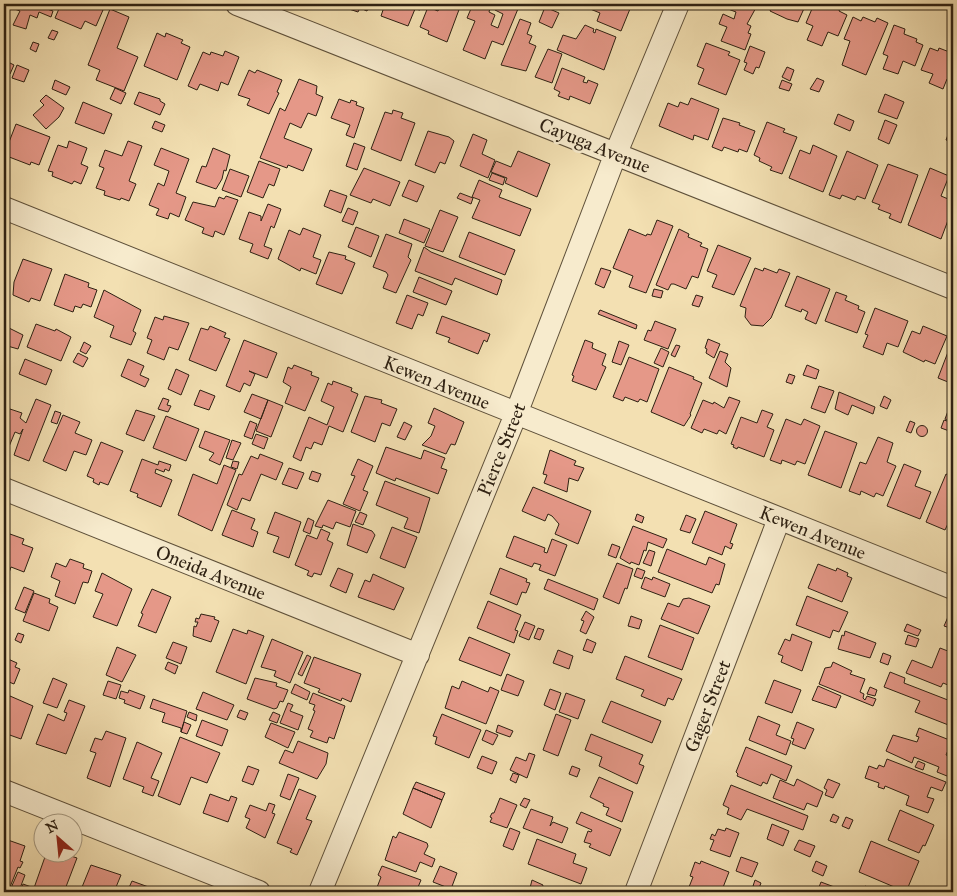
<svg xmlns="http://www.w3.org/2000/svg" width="957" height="896" font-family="'IM FELL Great Primer',serif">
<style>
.building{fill:#e59888;stroke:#2d2012}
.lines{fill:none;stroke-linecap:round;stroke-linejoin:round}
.minor-casing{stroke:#5e503a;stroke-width:24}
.minor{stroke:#f7ebcd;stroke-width:22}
.labels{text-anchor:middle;stroke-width:5;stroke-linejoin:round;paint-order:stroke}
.street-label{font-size:19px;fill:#2d2012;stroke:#f7ebcd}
</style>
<rect width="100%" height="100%" fill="#f3e0b2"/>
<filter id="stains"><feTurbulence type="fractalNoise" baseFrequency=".004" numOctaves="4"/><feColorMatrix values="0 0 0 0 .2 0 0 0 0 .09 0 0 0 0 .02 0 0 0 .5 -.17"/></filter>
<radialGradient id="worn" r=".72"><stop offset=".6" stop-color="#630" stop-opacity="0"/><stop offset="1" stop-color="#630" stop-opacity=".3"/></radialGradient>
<!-- building -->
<path class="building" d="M10,4H49L47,9L53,11L51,17L39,12L37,18L30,15L26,29L13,25L20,11L9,7Z
M61,4H88L103,10L96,26L85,21L81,29L55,18Z
M351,4H350H370L367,11L360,8L358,12L349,9Z
M385,4H422L420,10L415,9L408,26L381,16Z
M441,4H453L460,7L447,42L428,34L429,31L420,27L428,7L438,11Z
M473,4H491L489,12L495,15L491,25L498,28L503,14L495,10L498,4H520L503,45L492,41L485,59L463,50L475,21L467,18Z
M578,4H632L621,31L597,21L600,13Z
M721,4H758L747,24L751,26L748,33L751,34L745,50L721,41L727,27L719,24L723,14L734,19L736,12L720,6Z
M773,4H806L798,22L787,19L770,11Z
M814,4H829L840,8L839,11L847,15L838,36L828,32L822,46L807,40L813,26L806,23Z
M545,7L559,13L552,28L539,22Z
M110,9L129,17L117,48L138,57L124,91L96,80L100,70L88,65Z
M853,17L861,21L863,17L875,22L877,18L888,23L866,75L842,65L850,41L844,39Z
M520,19L531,23L527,34L532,36L529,43L536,46L526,71L501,65Z
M585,25L594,29L593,32L595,33L596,29L616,37L604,70L557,50L563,35L576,39Z
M894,25L905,29L904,34L917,39L916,42L923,45L915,66L903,61L898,74L883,69L888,56L883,54Z
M52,30L58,32L54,40L48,38Z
M157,33L165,37L166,33L183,40L181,43L190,47L177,80L144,66Z
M33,42L39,44L36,52L30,49Z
M706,43L730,52L728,55L740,60L726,95L698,84L704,69L697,66Z
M750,46L765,52L759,68L756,67L753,74L744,70L747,63L744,62Z
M930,48L938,51L939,48L952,53L953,50V82L947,79L943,89L929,83L933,74L921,70Z
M548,49L562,54L552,83L535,77Z
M225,51L239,57L228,85L221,82L218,91L200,84L197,90L188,86L203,52L210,55L211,52L223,56Z
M4,60L14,65L10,74L4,72Z
M17,65L29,70L24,82L12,78Z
M787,67L794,70L790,81L782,77Z
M562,68L585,77L583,82L587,83L588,80L598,84L590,104L570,96L569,100L558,96L560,92L554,89Z
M249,70L255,73L257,70L282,80L277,92L279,93L269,114L247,105L250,99L238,95Z
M817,78L824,81L819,92L810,89Z
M299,79L317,86L316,94L323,97L316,116L308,113L301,128L290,123L284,138L312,149L303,171L288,165L287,168L260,158L280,108L285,111Z
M55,80L70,87L66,95L52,89Z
M782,80L792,84L789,91L779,88Z
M115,88L126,93L121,104L110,99Z
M139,92L160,99V101L165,104L160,115L134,104Z
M885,94L904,102L897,119L878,112Z
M46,95L64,108L59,117L46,129L33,115L44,105L40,101Z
M691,98L719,109L708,140L694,135L693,140L659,126L668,103L678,107L680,102L688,105Z
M339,99L350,103L351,100L357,102L356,105L364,108L354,138L346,135L350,125L331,118Z
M83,102L112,114L104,134L75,123Z
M393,110L403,113L401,118L415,123L401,161L371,149L385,112L392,114Z
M838,114L854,121L850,131L834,124Z
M723,118L740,123L739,125L755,131L747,152L739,149L738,152L724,147L722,151L712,147Z
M885,120L897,125L889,144L878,139Z
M155,121L165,125L162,132L152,128Z
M767,122L785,129L783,132L797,137L782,174L770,170L772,167L759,161L760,158L754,155Z
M16,124L50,137L39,165L31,162L30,165L4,155Z
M951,127L953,128V142L946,140Z
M428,131L449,137L454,141L445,164L440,162L435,173L415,165Z
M473,134L487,140L482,154L495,160L488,178L460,166Z
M69,141L87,148L81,164L88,167L81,184L74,181L72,184L52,176L53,172L48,171L58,145L67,148Z
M128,141L142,146L129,181L136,184L129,201L121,198L120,200L104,195L105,191L96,188L104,168L99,166L105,150L122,156Z
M354,143L365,147L357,170L346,166Z
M813,145L837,156L823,192L789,178L800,150L810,154Z
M161,148L189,159L176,193L186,197L179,217L170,213L168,219L156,215L159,209L149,205L158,183L164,186L169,171L154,165Z
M213,148L230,155L226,171L224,170L222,179L216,189L196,182L202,166L206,167Z
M518,151L550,164L537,197L505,183L507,178L491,172L496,161L511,167Z
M847,151L878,165L865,199L857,196L855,200L842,195L840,199L829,195Z
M259,161L280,169L274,186L269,184L263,198L247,192Z
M888,164L918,175L901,223L889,218L891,214L878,209L880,205L872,202Z
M364,168L400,182L390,206L373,199L371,203L350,195Z
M930,168L949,176L941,196L953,201V207L941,239L908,225Z
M230,169L249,176L241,197L222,190Z
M492,173L505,178L503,185L489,180Z
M409,180L424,186L417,202L402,196Z
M479,180L502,190L499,197L531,209L520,236L472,218L480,200L472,197Z
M330,190L347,196L341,213L324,206Z
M460,193L473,198L471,204L457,198Z
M226,196L238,200L224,235L215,231L213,237L202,233L204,228L185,220L193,202L215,207L219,197L224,199Z
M268,204L281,209L274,228L271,226L264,246L272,249L268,259L250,252L253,244L239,239L249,212L261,216V221Z
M348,208L358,212L353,225L342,221Z
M440,210L458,217L443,252L425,246Z
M404,219L430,229L424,243L399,233Z
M657,220L673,226L646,293L629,287L633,276L613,268L629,229L646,236L647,234L651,235Z
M356,227L379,236L371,257L348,247Z
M303,228L321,235L313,257L321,260L316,274L301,268L300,271L278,259L289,230L300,235Z
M953,228V243L948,241Z
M679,229L689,234L688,237L702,243L700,246L708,249L698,278L692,276L686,289L674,284H671L668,290L656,285Z
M469,232L515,250L505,275L459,257Z
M386,234L412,244L408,257L411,260L396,293L383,288L388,275L386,272L373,267Z
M718,245L751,258L734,295L712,287L717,275L707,271Z
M424,247L431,252L502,280L497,295L455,278L452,285L415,271Z
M329,252L346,256L345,259L355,263L342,294L316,284Z
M23,259L52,269L40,301L31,298L29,302L13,295L14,282Z
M601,268L611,271L604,288L595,284Z
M755,268L763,271L764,268L777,273L779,269L790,273L771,318L763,326L751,325L745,317L746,308L740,306Z
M65,274L89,283L88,287L97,290L91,307L83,304L81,308L75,306L73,312L54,305Z
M797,276L830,289L816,324L805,319L808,312L802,309L801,312L785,306Z
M419,277L452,291L446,305L413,292Z
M654,289L663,291L661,298L652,296Z
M104,290L141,310L133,331L136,333L131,345L110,337L114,326L94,317Z
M836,292L847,296L845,300L859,306L858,309L865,312L857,333L825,321Z
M407,295L428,303L423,316L418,314L412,329L396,323Z
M696,295L703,297L699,307L692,305Z
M875,308L908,321L898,347L887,343L883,355L863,347L868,335L865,334Z
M600,310L637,325L636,329L598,314Z
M164,316L189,323L178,350L169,347L164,360L147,353L152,340L147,338L155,317L163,320Z
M442,316L490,334L487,342L484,340L478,354L448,342L450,338L436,333Z
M655,321L676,329L668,349L644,340L648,330L651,331Z
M36,324L55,331L56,329L71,337L61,361L27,347Z
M210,326L226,333L224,337L230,339L216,371L189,360L201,328L208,330Z
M923,326L947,336L935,364L925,360L924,362L903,352L912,331L920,334Z
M9,328L23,335L18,349L4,345Z
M708,339L720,344L714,358L706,353L707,349L705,348Z
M953,339V384L938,378Z
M244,340L277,353L267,378L249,371L255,374L250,386L244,383L240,392L226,386Z
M585,340L593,343L592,348L606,354L602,365L606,367L596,390L572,381L574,376L572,375Z
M619,341L629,345L621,365L612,362Z
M84,342L91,346L86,354L80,351Z
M676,345L680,346L675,357L671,355Z
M661,348L669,352L663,367L654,363Z
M720,351L728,354L725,362L731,368L727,387L709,378Z
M78,353L88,358L83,367L73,362Z
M629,357L659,369L647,402L640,399L638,402L625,397L623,401L613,397Z
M25,359L52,370L46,385L19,374Z
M128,359L144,366L140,375L149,379L145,387L121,376Z
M294,365L312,372L311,375L319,378L305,411L285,403L291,387L283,382L288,367L292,369Z
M807,365L819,370L816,379L803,375Z
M669,367L694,377L693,379L702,383L690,414L691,415L684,426L651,412Z
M176,369L189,375L181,395L168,389Z
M789,374L795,376L792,384L786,382Z
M333,381L352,388L351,391L358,394L343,432L329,426L322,445L314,442L311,449L306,447L301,461L293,457L309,417L327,425L334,407L321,401L328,383L332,385Z
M819,386L834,391L825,413L811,408Z
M200,390L215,396L209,410L194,405Z
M839,392L875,407L873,414L852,405L848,415L835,409Z
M252,394L268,400L261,419L244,412Z
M365,396L382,400L381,403L397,409L390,426L382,423L375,442L351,432Z
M884,396L891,400L887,409L880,406Z
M729,397L740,401L726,434L719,430L717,434L704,429L702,433L691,428L703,400L713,404L714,402L724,408Z
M163,398L169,400L167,405L171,406L168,412L158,409Z
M36,399L51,405L29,461L14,455L23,429L20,434L15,432L8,449L4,447V425L10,409L22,413L20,418L26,423Z
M268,400L283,406L271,437L256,431Z
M434,408L464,422L455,445L451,444L446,454L422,445L431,436L435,426L428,423Z
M136,410L155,416L144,441L126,434Z
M762,410L773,414L767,427L774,430L764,457L738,447L737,449L733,447L734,445L731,444L741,417L757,423Z
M55,411L61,413L57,424L51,422Z
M948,411L953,413V423L945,419Z
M63,415L80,422L75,433L92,440L86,455L74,451L66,471L43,461Z
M166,416L199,429L186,461L153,448Z
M786,419L801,425L804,419L820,426L805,464L797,461L795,465L782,460L781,464L770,460Z
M944,420L953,423L952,432L941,428Z
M250,421L257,424L252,439L244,436Z
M910,421L915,423L911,433L906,431Z
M404,422L412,426L405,440L397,437Z
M916.5 431a5.5 5.5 0 1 1 11 0a5.5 5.5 0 1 1-11 0Z
M205,431L230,440L220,465L209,460L214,453L199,447Z
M825,431L857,443L841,488L808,475Z
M256,434L268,438L264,449L252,444Z
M878,437L893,443L887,462L896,466L883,496L876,493L874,497L861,491L860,495L849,491L860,462L866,464Z
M232,440L241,443L233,460L226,458Z
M101,442L123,451L108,485L100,482L99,485L93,482L94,479L87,476Z
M386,447L421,459L424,450L445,458L441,468L447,470L438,494L396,478L395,481L376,473Z
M550,450L576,461L574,465L584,468L578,481L569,478L567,492L544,483L547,475L543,474Z
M260,454L283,463L276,480L261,474L250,501L242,498L237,510L227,505L239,474L242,475L251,456L258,459Z
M142,459L158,465L159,461L171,465L169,471L165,469L164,472L156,469L155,473L172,480L161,507L137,497L138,494L130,491Z
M358,459L373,466L363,490L368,492L360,511L343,504L355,476L351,475Z
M233,461L239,462L237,469L231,467Z
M904,464L921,471L915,486L931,492L920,519L887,506Z
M224,465L236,470L212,531L178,515L193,474L217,484Z
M289,468L304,473L297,489L282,484Z
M312,471L321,474L318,482L309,479Z
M946,474L953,477V513L945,530L926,522Z
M385,481L430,498L419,533L404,528L408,518L376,505Z
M533,487L591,511L578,544L555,534L559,524L552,516L548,514L545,521L522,511Z
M328,500L356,511L350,527L336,522L333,529L323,525L322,528L315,526Z
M232,510L255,519L251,529L258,532L253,547L222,535Z
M705,511L737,524L730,543L733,544L731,549L725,546L722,555L692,543Z
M275,512L301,522L289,558L273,552L279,537L267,533Z
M360,512L367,515L363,525L355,522Z
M637,514L644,517L642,523L635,520Z
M686,515L696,519L690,533L680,530Z
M308,518L314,521L310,534L303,531Z
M353,524L372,531L375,535L367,553L347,545Z
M633,526L667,539L663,548L648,542L646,551L644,550L639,565L631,562L630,564L620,558Z
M392,527L417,537L405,568L380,558Z
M321,529L330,533L327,540L333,543L321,575L314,573L312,577L307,575L309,571L295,565L307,535L317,539Z
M10,534L24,539L22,544L33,548L24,572L11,567L8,576L4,575V552Z
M514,536L545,548L544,552L547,553L552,539L567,545L555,576L539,570L541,565L534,563L532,567L506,557Z
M612,544L620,547L616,558L608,555Z
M667,549L706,565L709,557L725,564L719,585L716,584L712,593L658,572Z
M649,550L655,552L651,566L643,563Z
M70,559L84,564L83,568L92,571L88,583L83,582L75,604L55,596L60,581L51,577L56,563L66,567Z
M617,563L633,569L627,589L625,588L619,604L603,597Z
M818,564L836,571L837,568L848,573L847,576L852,578L842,602L808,588Z
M338,568L353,574L346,593L330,586Z
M500,568L527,579L526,582L530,583L526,593L522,592L517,605L490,594Z
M637,568L645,571L642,579L634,576Z
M102,573L132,589L117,626L93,617L103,594L95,591Z
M373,574L404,588L394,610L358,597L365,580L370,582Z
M645,577L652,580L653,577L670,584L665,597L641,588Z
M548,579L598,599L594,610L544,589Z
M24,587L34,591L25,613L15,609Z
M152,589L171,597L156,633L138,626L143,614L141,613Z
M34,593L50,599L49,603L58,607L49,631L23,621Z
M807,596L848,612L839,632L833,630L830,638L796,625Z
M689,598L710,606L698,634L661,619L668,603L679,607L683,599Z
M488,601L521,615L515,630L518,631L514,643L477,628Z
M951,610L953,611V629L944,626Z
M586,611L594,617L586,634L580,631L584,621L581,620Z
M201,614L215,617L214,619L219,621L211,642L193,636L194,626L196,627L198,622H195L196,618L199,619Z
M631,616L642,620L639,629L628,626Z
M525,622L535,626L529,640L519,636Z
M907,624L921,630L918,636L904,631Z
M660,625L694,638L682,670L648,657Z
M538,628L544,630L540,640L534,638Z
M233,629L247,634L248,630L264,636L246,684L216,672Z
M845,631L876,643L870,658L838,649L842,635L844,636Z
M18,633L24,635L21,643L15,640Z
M792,634L812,642L802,671L781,662L783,656L778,654L785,639L790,641Z
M908,635L919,639L916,647L905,644Z
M469,637L510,654L501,676L459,660Z
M272,639L303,652L290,683L274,676L276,671L261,667Z
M587,639L596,643L592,653L583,650Z
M173,642L187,647L181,664L166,658Z
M117,647L136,655L122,682L106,675Z
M940,648L953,653V687L943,683L941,687L906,673L912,660L932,668Z
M558,650L573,656L569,669L553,663Z
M883,653L891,656L888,665L880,662Z
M307,655L311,657L302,676L298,674Z
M625,656L682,679L673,700L668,698L665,706L641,696L644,690L616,679Z
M314,657L361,674L351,702L342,698L341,701L318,692L320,689L304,683Z
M8,659L17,663L15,667L20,669L14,684L4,680V669Z
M168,662L178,666L175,674L165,669Z
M833,662L852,671L850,674L865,679L860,692L864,694L863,698L865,700L867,696L876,699L873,706L819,684L825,668L831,667Z
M890,672L905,678L904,683L953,702L951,726L915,712L920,701L884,687Z
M507,674L524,681L518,696L501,690Z
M53,678L67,684L57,708L43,703Z
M255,678L277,683L276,686L288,690L283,702L280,701L277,708L274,709L247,699Z
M774,680L801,690L792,713L765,703Z
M108,681L121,685L116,699L103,695Z
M462,681L488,692L490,687L499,691L486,724L445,708L452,686L459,689Z
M295,684L310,692L307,700L291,693Z
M818,686L841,696L836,708L812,700Z
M870,687L877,690L875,696L867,694Z
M550,689L561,693L555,710L544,705Z
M129,690L145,696L140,709L124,703L125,700L119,698L121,691L128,693Z
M203,692L234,705L227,720L196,709Z
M313,693L345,706L334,739L329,737L327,743L310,737L313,731L308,729L315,711L313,710L315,705L309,703Z
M566,693L585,700L578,719L559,712Z
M10,696L33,706L21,739L4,733V713Z
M153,699L187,711L181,732V728L162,722L165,713L150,708Z
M69,700L85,706L66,754L36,744L48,714L64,721L67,713L64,712Z
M611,701L661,721L652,743L602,722Z
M288,703L293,705L290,711L303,716L298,730L280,723Z
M240,710L248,713L245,720L237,717Z
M189,712L197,715L196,721L187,717Z
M273,712L280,715L277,723L269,720Z
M442,714L481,730L469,758L435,744L437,737L433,736Z
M556,714L571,720L558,756L543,750Z
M758,716L780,725L776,735L791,741L786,755L749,740Z
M202,720L228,730L222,746L196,736Z
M184,722L191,725L187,734L181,732Z
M797,722L814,729L805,749L792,744L794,739L791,738Z
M271,723L295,732L288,748L265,737Z
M498,725L513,731L510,737L496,732Z
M919,728L952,741L946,755L953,758L952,778L937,772L939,767L914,757L912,763L886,751L893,735L917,742L919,737L916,736Z
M486,730L498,735L493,745L482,740Z
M106,731L126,738L110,787L87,778L96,753L90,751L95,738L102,740Z
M591,734L643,755L639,764L644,766L637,784L599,766L602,757L585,750Z
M180,737L220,753L207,783L191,777L180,805L158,796Z
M298,741L328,753L326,764L317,779L279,763L285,750L293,753Z
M137,742L162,753L151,778L159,781L153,796L142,792L144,787L123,779Z
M746,747L792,766L786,781L771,774L767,784L763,782L761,786L737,776L738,774L736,772Z
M529,753L535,755L527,778L510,770L516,757L526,761Z
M482,756L497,762L492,774L477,768Z
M887,759L946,782L942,791L931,787L927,797L934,799L928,813L906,805L909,796L885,786L884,789L878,787L879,783L865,778L869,766L877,769L879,765L884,767Z
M918,761L925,764L923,770L915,767Z
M248,766L259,770L253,785L242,781Z
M572,766L580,769L577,777L569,774Z
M513,773L519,775L516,783L510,780Z
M288,774L299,778L290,800L280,796Z
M599,777L633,792L622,822L606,815L609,808L603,806L604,804L590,797Z
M797,779L823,792L817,807L807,803L804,810L773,798L780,780L794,786Z
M828,779L840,784L833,798L825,795L827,790L824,788Z
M416,782L445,793L442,800L413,788Z
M731,785L808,816L803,830L747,809L741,820L727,814L729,808L723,805Z
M413,788L442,800L431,828L403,814Z
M299,789L316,796L306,819L312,821L297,855L290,852L292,849L277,843Z
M210,794L229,801L231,796L237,798L228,822L203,813Z
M500,798L517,805L507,828L490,822L492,818L490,817L492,813H494Z
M524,798L530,800L526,808L520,805Z
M269,803L275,805L272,813L275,814L265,838L246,828L250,819L245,817L250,805L266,811Z
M531,809L553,817L550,826L553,822L568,828L562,843L523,828Z
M900,810L934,825L925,846L923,845L919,853L888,840Z
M581,812L621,829L610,856L589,847L591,844L584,842L588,831L591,832L592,830L576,823Z
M833,814L839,817L836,823L830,821Z
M846,817L853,820L849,829L842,826Z
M772,824L789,831L783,846L767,839Z
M510,828L520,832L513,850L503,846Z
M726,828L739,833L730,857L710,850L714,840L710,839L712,834L715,836L718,829L725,831Z
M399,832L427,843L428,846L424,854L435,859L432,867L420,862L416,872L385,860L393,836L396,838Z
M5,839L25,846L20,861L23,862L20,868L18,867L10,887L4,884Z
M537,839L576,854L573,863L587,868L581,884L528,864Z
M799,840L815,846L810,857L794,850Z
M871,841L919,861L906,892L859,872Z
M46,854H65L77,858L64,892H20L23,884L34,888Z
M741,857L758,863L752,877L736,871Z
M701,861L729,872L722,890L715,887L713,892H702L689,887L693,877L690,876L695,862L700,864Z
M816,861L827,866L823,876L812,871Z
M91,865L121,875L114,892L94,890L93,892H80Z
M382,866L421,880L416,892H378L376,890L381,877L378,875Z
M440,866L457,873L451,889L433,882Z
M18,872L25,875L19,891L11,888Z
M532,880L543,885L541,892L530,888Z
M755,880L761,883L759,888L753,886Z
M132,881L154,889V892H127Z
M821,882L837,888L836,892H817Z
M865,886L879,892H862Z"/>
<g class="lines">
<defs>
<path id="minor" d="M237,4L953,288
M4,208L953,588
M4,489L418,655
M4,791L259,892
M320,892L516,414L616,153L678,4
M636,892L779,519"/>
</defs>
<!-- minor casing -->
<use href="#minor" class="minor-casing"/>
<!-- minor -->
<use href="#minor" class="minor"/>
</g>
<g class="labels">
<!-- street labels -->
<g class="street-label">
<text transform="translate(595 145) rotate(22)" y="7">Cayuga Avenue</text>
<text transform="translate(437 382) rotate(22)" y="7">Kewen Avenue</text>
<text transform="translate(501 449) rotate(-68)" y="7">Pierce Street</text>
<text transform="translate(813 532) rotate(22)" y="7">Kewen Avenue</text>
<text transform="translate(211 572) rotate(22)" y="7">Oneida Avenue</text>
<text transform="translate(707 706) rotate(-69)" y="7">Gager Street</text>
</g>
</g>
<!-- margin -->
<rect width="957" height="896" fill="none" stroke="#f3e0b2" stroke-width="20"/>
<rect x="5" y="5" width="947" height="886" fill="none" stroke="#2d2012" stroke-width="2.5"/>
<rect x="10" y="10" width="937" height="876" fill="none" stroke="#2d2012"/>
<!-- north arrow -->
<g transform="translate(58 838) rotate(333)"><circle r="24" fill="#f7ebcd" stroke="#a69a82"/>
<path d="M0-4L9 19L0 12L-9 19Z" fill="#8f2418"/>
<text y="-8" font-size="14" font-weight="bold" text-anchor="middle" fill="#2d2012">N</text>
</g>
<rect width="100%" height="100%" filter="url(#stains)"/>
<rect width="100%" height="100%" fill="url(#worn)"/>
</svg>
